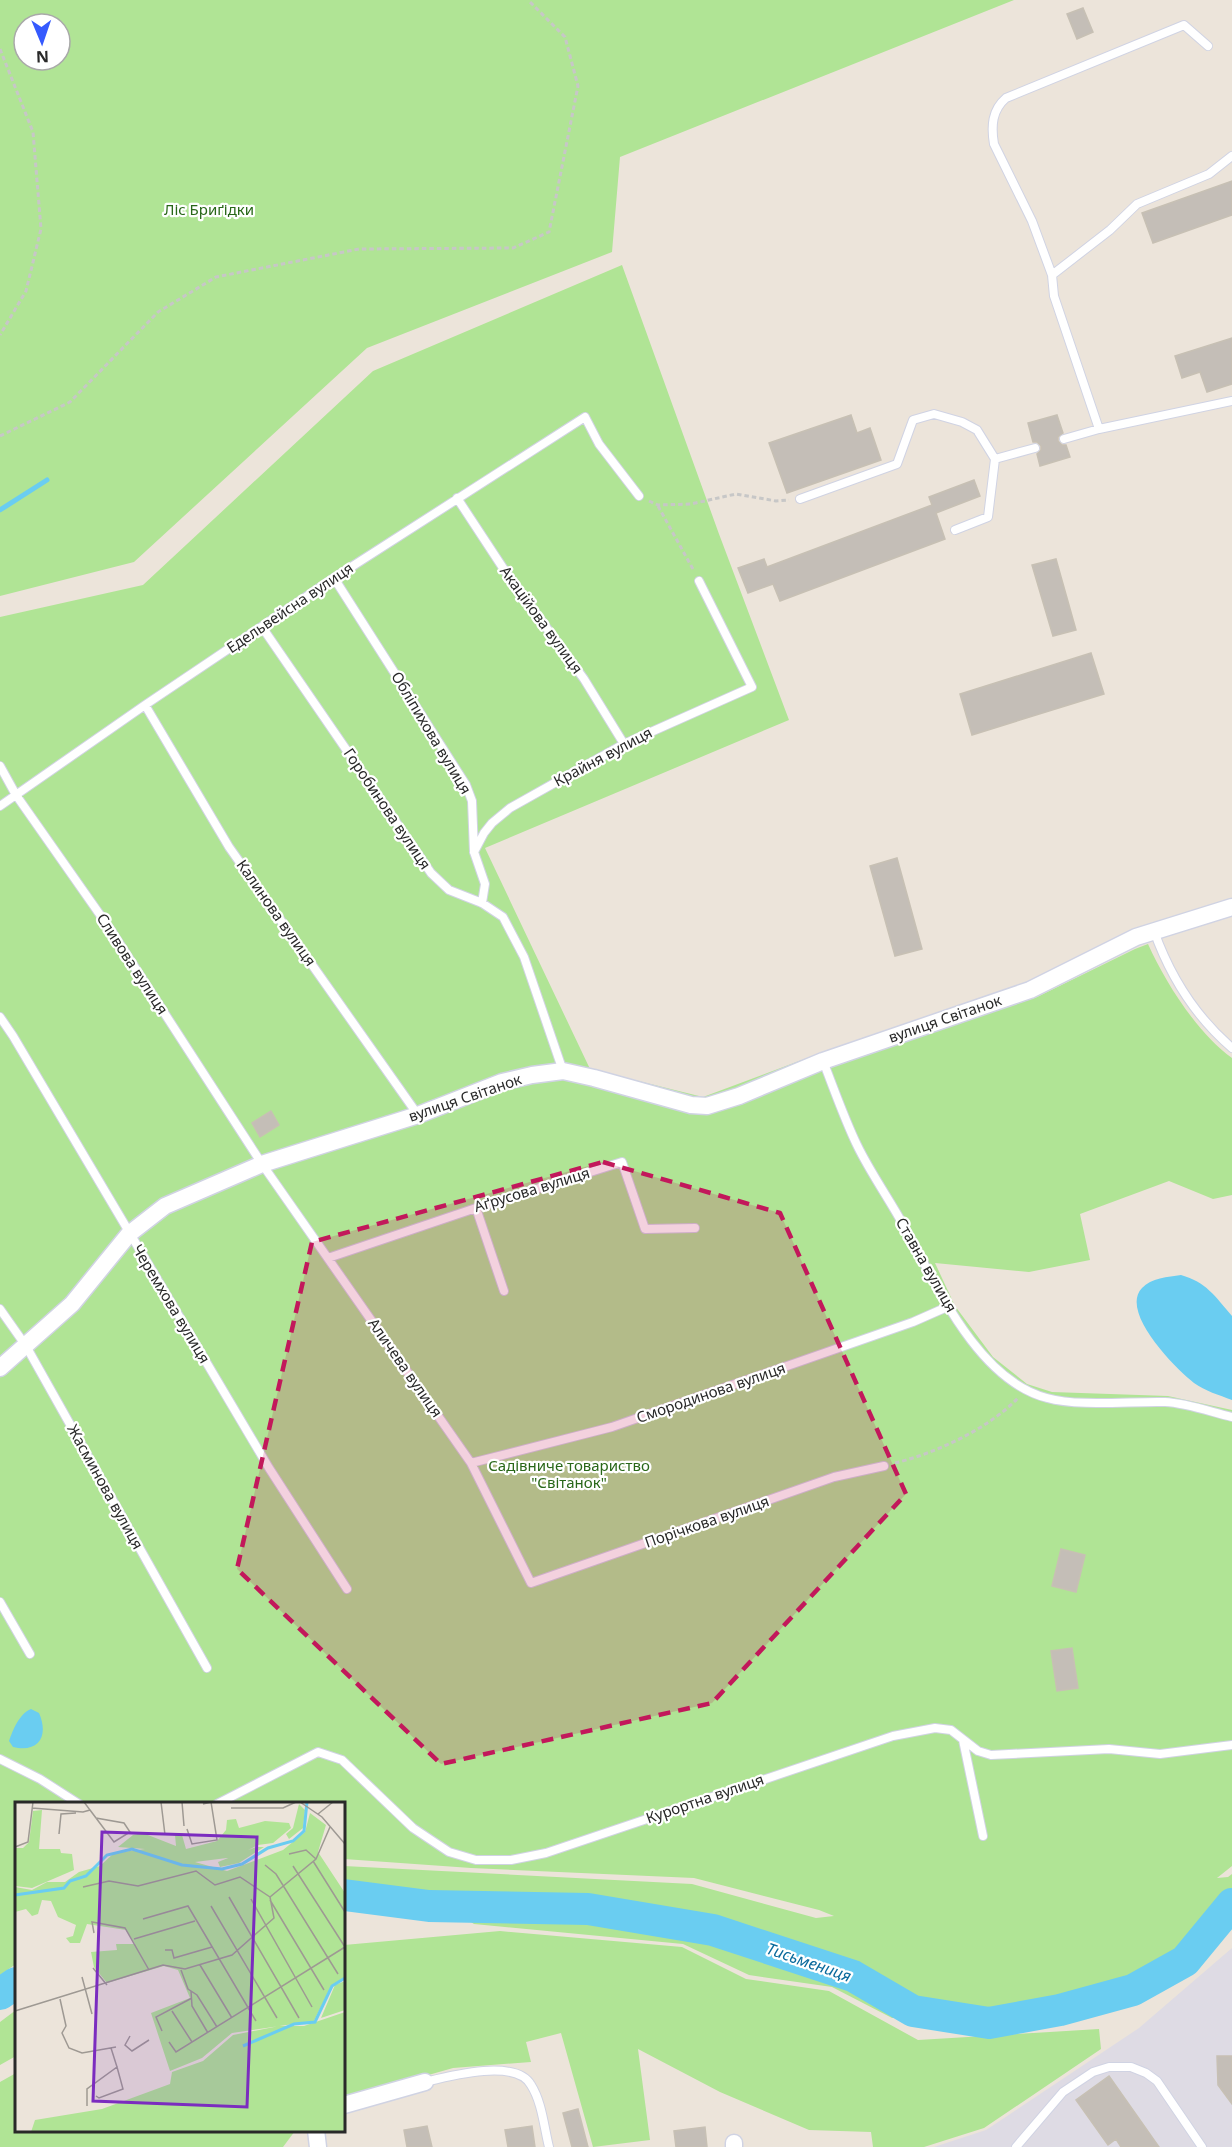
<svg xmlns="http://www.w3.org/2000/svg" width="1232" height="2147" font-family="'Noto Sans',sans-serif">
<style>
.industrial{fill:#dedbe4}
.green{fill:#b0e495;fill-rule:evenodd}
.water{fill:#6acdf1}
.lines{fill:none;stroke-linecap:round;stroke-linejoin:round}
.stream{stroke:#6acdf1;stroke-width:5}
.river{stroke:#6acdf1;stroke-width:32}
.building{fill:#c4beb7;stroke:#c7c0b4;stroke-width:1.5}
.lane-casing{stroke:#d0d3e3;stroke-width:10}
.street-casing{stroke:#d0d3e3;stroke-width:19}
.path{stroke:#c7c7c7;stroke-width:3;stroke-dasharray:4.5 3;stroke-linecap:butt}
.lane{stroke:#fff;stroke-width:8}
.street{stroke:#fff;stroke-width:16}
.marked{fill:#c2185b;fill-opacity:0.2;stroke:#c2185b;stroke-width:4.5;stroke-dasharray:12 8;stroke-linejoin:round}
.labels{text-anchor:middle;stroke-width:4.5;stroke-linejoin:round;paint-order:stroke}
.park-label{font-size:15px;fill:#286718;stroke:#fff}
.street-label{font-size:15px;fill:#292929;stroke:#fff}
.water-label{font-size:16px;font-style:italic;fill:#0a6a9c;stroke:#fff}
.inset-river{fill:none;stroke:#6acdf1;stroke-width:3}
.inset-road{fill:none;stroke:#9e9993;stroke-width:1.5}
.view{fill:#7b2cbf;fill-opacity:0.15;stroke:#7b2cbf;stroke-width:3}
.inset-edge{fill:none;stroke:#292929;stroke-width:3}
</style>
<rect width="100%" height="100%" fill="#ece4da"/>
<!-- industrial -->
<path class="industrial" d="M1232,1948V2147H934L986,2130L1139,2028Z"/>
<!-- green -->
<path class="green" d="M0,0H1014L620,157L612,252L367,348L134,562L0,596ZM24,24H60V60H24Z
M622,265L719,534L789,720L485,848L590,1069L703,1097L831,1049L838,1065L1037,997L1135,949L1148,944C1165,982 1198,1034 1232,1058V1195L1213,1199L1169,1181L1080,1214L1090,1260L1029,1272L935,1263L955,1306L993,1357L1027,1384L1052,1392L1168,1396L1232,1410V1866L1217,1878L1228,1877L1232,1874V1890L1179,1953L1129,1984L1058,2004L990,2013L892,2018L832,1987L749,1975L683,1944L474,1924L433,1898L344,1889V1866L692,1884L816,1918L834,1916L819,1910L694,1878L471,1868L344,1859V1804H16V1964L0,1975V617L143,585L373,371Z
M500,1931L682,1947L746,1979L829,1991L918,2040L1099,2029L1101,2049L984,2128L924,2147H873L871,2132L809,2130L720,2092L638,2049L650,2140L593,2147L561,2033L526,2042L531,2062L453,2068L344,2099V1945Z
M16,2010V2056L0,2065V2022Z
M16,2073V2130L295,2131L283,2147H0V2082Z"/>
<!-- water -->
<path class="water" d="M1181,1275C1206,1282 1215,1296 1232,1316V1400C1219,1395 1205,1391 1194,1383C1176,1369 1119,1312 1142,1288C1151,1278 1168,1277 1181,1275Z
M31,1709L39,1713C49,1736 39,1753 13,1747L9,1741C13,1730 19,1714 31,1709Z"/>
<g class="lines">
<!-- stream -->
<path class="stream" d="M0,510L47,480"/>
<!-- river -->
<path class="river" d="M344,1895L429,1906L588,1909L713,1930L853,1976L913,2011L989,2023L1060,2010L1133,1990L1185,1961L1232,1904
M0,1994L16,1983"/>
</g>
<!-- building -->
<path class="building" d="M1083,8L1093,32L1077,39L1067,14Z
M1232,181V215L1153,243L1142,213Z
M1232,338V384L1207,392L1200,372L1182,378L1175,356Z
M851,415L857,433L870,428L881,460L787,493L769,443Z
M1057,415L1063,433L1058,437V441L1062,445H1066L1070,457L1040,466L1037,454L1041,450V446L1037,442H1033L1028,423Z
M974,480L980,496L936,513L945,539L780,601L773,584L748,593L738,568L764,559L767,567L932,505L929,497Z
M1056,559L1076,630L1053,636L1032,565Z
M1091,653L1104,694L972,735L960,694Z
M897,858L922,949L895,956L870,866Z
M271,1111L279,1125L260,1137L252,1123Z
M1061,1549L1085,1555L1076,1592L1052,1586Z
M1072,1648L1078,1688L1057,1691L1051,1651Z
M1217,2056H1232V2104L1218,2085Z
M1109,2076L1159,2147H1121L1116,2139L1108,2145L1076,2100Z
M578,2109L588,2147H572L563,2113Z
M427,2126L432,2147H407L404,2130Z
M532,2126L535,2147H508L505,2130Z
M705,2127L707,2147H676L674,2131Z"/>
<g class="lines">
<defs>
<path id="lane" d="M1052,275L1032,221L994,144C991,126 992,110 1006,98L1184,25L1208,46
M1099,429L1054,296L1052,275L1110,230L1137,204L1209,174L1232,156
M1064,439L1099,429L1232,401
M995,459L1035,448
M457,498L505,571L584,679L624,744
M800,499L897,464L913,420L934,414L962,422L977,430L995,459L988,517L955,530
M334,578L466,785L472,801L474,852L485,884L482,903
M262,627L431,873L449,890L482,903L503,917L524,957L563,1071
M145,705L229,847L418,1115
M0,766L16,795L110,929L262,1164L471,1463L531,1583L834,1477L884,1466
M0,806L145,705L334,578L585,417L599,444L639,496
M474,852L484,833L492,823L510,808L624,744L752,687L699,581
M1154,931C1170,976 1196,1017 1232,1048
M0,1017L13,1036L269,1468L347,1589
M823,1061C834,1089 844,1118 857,1145C871,1174 890,1200 905,1228C937,1286 978,1380 1047,1398C1079,1407 1131,1401 1165,1402C1187,1403 1211,1412 1232,1417
M476,1208L504,1291
M328,1258L476,1208L622,1162L645,1229L695,1228
M0,1309L26,1346L207,1668
M471,1463L612,1427L913,1322L947,1307
M0,1602L30,1654
M963,1740L983,1836
M0,1759L40,1779L79,1804
M217,1804L318,1752L342,1760L413,1828L449,1852L476,1860H511L546,1853L893,1736L935,1728L951,1730L978,1751L991,1755L1109,1749L1160,1754L1232,1745
M425,2082C449,2076 516,2058 531,2085C542,2102 544,2127 549,2147
M1016,2147L1063,2092L1093,2072L1109,2067H1131L1146,2073L1157,2081L1202,2147"/>
<path id="street" d="M0,1368L72,1304L129,1234L165,1206L262,1164L418,1115L502,1082L532,1075L563,1071L594,1078L691,1105L707,1106L739,1096L823,1061L1030,990L1136,937L1232,907
M344,2105L425,2082
M316,2130L318,2147
M734,2143V2147"/>
</defs>
<!-- lane casing -->
<use href="#lane" class="lane-casing"/>
<!-- street casing -->
<use href="#street" class="street-casing"/>
<!-- path -->
<path class="path" d="M0,49L33,132L41,229L26,291L0,335
M0,436L70,402L158,312L216,277L359,249L513,248L549,232L578,86L565,37L528,0
M649,501L658,505L691,504L736,494L776,501L789,500
M658,506L694,571
M895,1463C936,1453 988,1429 1018,1398"/>
<!-- lane -->
<use href="#lane" class="lane"/>
<!-- street -->
<use href="#street" class="street"/>
</g>
<!-- marked area -->
<path class="marked" d="M603,1162L780,1213L906,1494L712,1703L441,1764L237,1569L312,1242Z"/>
<g class="labels">
<!-- park labels -->
<g class="park-label">
<text x="209" y="215">Ліс Бриґідки</text>
<text x="569" y="1471">Садівниче товариство<tspan x="569" dy="17">"Світанок"</tspan></text>
</g>
<!-- street labels -->
<g class="street-label">
<text transform="translate(290 608) rotate(-34)" y="5">Едельвейсна вулиця</text>
<text transform="translate(541 620) rotate(54)" y="5">Акаційова вулиця</text>
<text transform="translate(431 733) rotate(59)" y="5">Обліпихова вулиця</text>
<text transform="translate(603 757) rotate(-28)" y="5">Крайня вулиця</text>
<text transform="translate(387 809) rotate(56)" y="5">Горобинова вулиця</text>
<text transform="translate(276 913) rotate(55)" y="5">Калинова вулиця</text>
<text transform="translate(132 964) rotate(57)" y="5">Сливова вулиця</text>
<text transform="translate(945 1019) rotate(-19)" y="5">вулиця Світанок</text>
<text transform="translate(465 1098) rotate(-19)" y="5">вулиця Світанок</text>
<text transform="translate(532 1190) rotate(-17)" y="5">Аґрусова вулиця</text>
<text transform="translate(926 1265) rotate(60)" y="5">Ставна вулиця</text>
<text transform="translate(171 1304) rotate(59)" y="5">Черемхова вулиця</text>
<text transform="translate(405 1368) rotate(55)" y="5">Аличева вулиця</text>
<text transform="translate(711 1393) rotate(-19)" y="5">Смородинова вулиця</text>
<text transform="translate(105 1487) rotate(61)" y="5">Жасминова вулиця</text>
<text transform="translate(707 1522) rotate(-19)" y="5">Порічкова вулиця</text>
<text transform="translate(705 1799) rotate(-19)" y="5">Курортна вулиця</text>
</g>
<!-- water labels -->
<g class="water-label">
<text transform="translate(809 1962) rotate(19)" y="6">Тисьмениця</text>
</g>
</g>
<!-- overview -->
<g transform="translate(15 1802)">
<rect width="330" height="330" fill="#ece4da"/>
<path d="M284,2L290,8L288,26L274,37L271,32L278,26ZM27,8L24,47H45L46,51L57,52L59,68L17,86L0,84V46H8L14,40L18,9ZM295,11L311,23L303,50L330,91V176L316,184L299,219L217,231L187,256L155,269L136,211L175,196L163,168L149,164L92,181L79,165L76,150L102,148L101,142H120L111,128L72,122L65,141H55L51,136L58,134L61,123L43,115L36,99L27,98L23,112L17,114L11,107L0,110V85L17,88L32,80H50L64,70L85,64L99,51L130,47L103,45L118,33L132,30L133,33L161,44L160,33H167L171,47L202,39L211,28L212,18L221,17L224,26L250,19L274,21L276,26L258,41L243,43L220,55L180,60L212,69L268,48L290,30ZM241,45H249L224,61L205,65L203,60ZM330,179V208L306,216L320,183ZM330,210V330H16L20,318L87,307L155,282L157,270L188,259L218,233L264,224H289Z" fill="#b0e495"/>
<path class="inset-river" d="M0,93L49,86L55,79L71,74L92,53L117,47L167,63L207,67L227,62L253,46L278,39L289,29L292,0M228,244L279,222L300,220L317,184L330,176"/>
<path class="inset-road" d="M146,0L150,33M167,0L169,24M285,0L307,15L330,42M17,6L68,10L75,8L69,0M216,6H268L281,0M75,8L81,16L109,21L115,30L99,40L81,16M303,12L318,0M172,27L177,42L202,38L196,0L188,2M44,32L46,12L61,11M0,45L13,40L18,0M274,52L291,48L301,57M298,59L330,110M250,63L261,72L323,172M278,64L330,145M68,85L94,79L123,84L181,69L200,83L225,75L255,95M214,95L284,216M236,97L297,205M255,98L309,188M196,104L262,216M128,117L173,104L241,219M79,131L77,120L110,126L134,168M119,137L180,119M150,148H157L159,156L197,145M185,163L217,216M78,166L92,183M166,168L173,187L182,193L202,225M67,175L77,212M176,189L177,204L193,231M45,197L51,224L47,231L54,246L67,251L101,245M0,209L148,163L170,167L217,153L259,116L255,95L301,57L315,25M157,209L177,240M147,229L141,215L177,196M115,234L110,243L117,249L134,238M154,240L161,250L330,145M81,294L84,296L108,287L102,265M72,304V287L102,265L96,246"/>
<path class="view" d="M87,30L242,35L232,305L78,299Z"/>
<rect width="330" height="330" class="inset-edge"/>
</g>
<!-- north arrow -->
<g transform="translate(42 42) rotate(178)"><circle r="28" fill="#ffffff" stroke="#a9a9a9" stroke-width="1.5"/>
<path d="M0-4.5L10 22L0 15L-10 22Z" fill="#355afe"/>
<text y="-9" font-size="16" font-weight="bold" text-anchor="middle" fill="#292929">N</text>
</g>
</svg>
